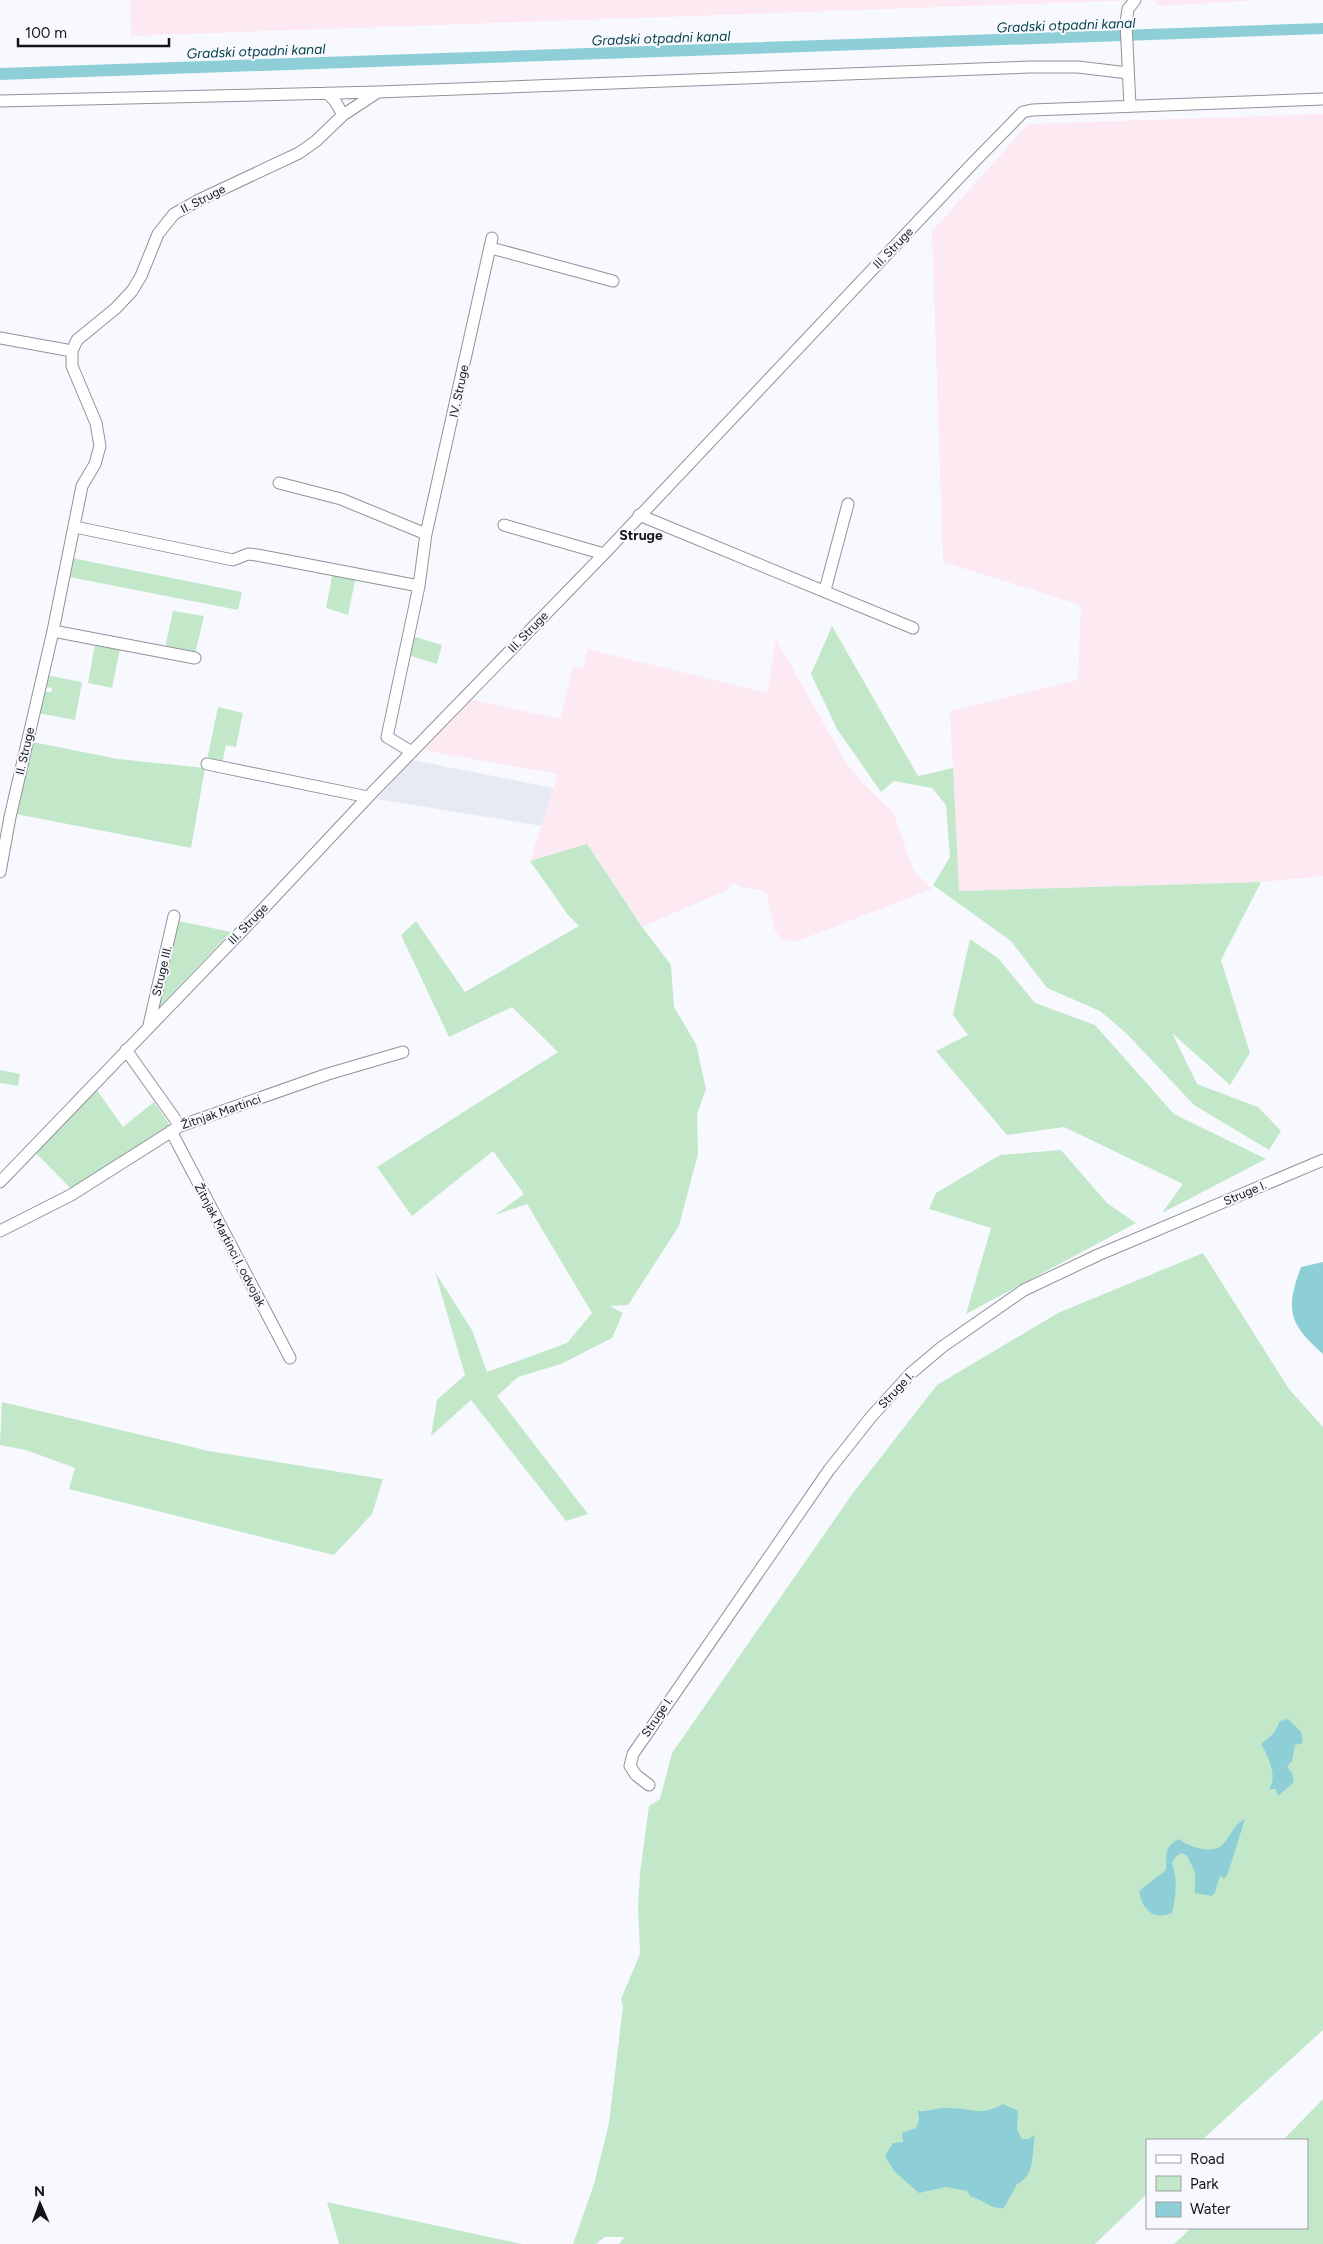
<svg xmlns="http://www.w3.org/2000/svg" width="1323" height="2244" font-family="Figtree,sans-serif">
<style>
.built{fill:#e7e9f3}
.industrial{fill:#fde9f2}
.green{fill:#c2e8c9}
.water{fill:#8ecfd7}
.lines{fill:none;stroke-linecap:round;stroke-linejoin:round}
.minor-casing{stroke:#91929b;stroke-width:13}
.minor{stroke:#fff;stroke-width:11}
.labels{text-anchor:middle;stroke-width:4;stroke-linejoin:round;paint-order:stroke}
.street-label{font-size:12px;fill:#141417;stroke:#f8f9ff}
.water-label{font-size:14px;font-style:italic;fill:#003e45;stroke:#f8f9ff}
.neighbourhood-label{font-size:14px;font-weight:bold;fill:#141417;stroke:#f8f9ff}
</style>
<rect width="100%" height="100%" fill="#f8f9ff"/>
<!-- built -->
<path class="built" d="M412,760L554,788L542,826L377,799Z"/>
<!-- industrial -->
<path class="industrial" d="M130,0H1139L131,36Z
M1153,0H1260L1159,6Z
M1323,114V876L1261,882L959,891L950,711L1078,680L1081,605L943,562L932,231L1028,124Z
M776,639L846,763L864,784L893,812L914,871L932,889L795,942L781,939L775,931L766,893L762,890L744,888L734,883L727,890L642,927L587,844L530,861L558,774L422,750L470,699L560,719L573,666L583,668L588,649L767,693Z"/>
<!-- green -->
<path class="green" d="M72,558L242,592L238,610L69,577Z
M333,571L356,576L348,615L326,608Z
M173,611L204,616L195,654L165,648Z
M832,626L918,776L953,768L959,891L1261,882L1221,960L1250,1053L1230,1085L1172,1033L1197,1084L1258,1107L1281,1131L1269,1150L1194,1105L1126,1033L1100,1011L1047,988L1011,941L933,885L950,857L946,805L932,788L894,781L881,792L837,729L811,674Z
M412,636L442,645L437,664L408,655Z
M95,644L120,649L112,688L88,683Z
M46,675L82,682L75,720L38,713L44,692H51L52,688L46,687Z
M218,707L243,713L236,747L226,745L222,764L207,760Z
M33,742L118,759L205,768L191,848L16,814Z
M587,844L642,927L671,965L674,1007L696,1044L706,1089L697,1114L698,1154L679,1226L628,1305L610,1306L623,1313L612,1338L561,1364L518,1377L497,1396L588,1514L566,1521L471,1400L431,1436L437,1400L465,1375L435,1272L472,1330L487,1372L567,1343L592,1313L527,1204L495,1215L524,1194L493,1151L412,1216L377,1167L558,1052L512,1007L449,1037L401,935L416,921L465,992L579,926L568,915L530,861Z
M174,920L231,932L160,1006L155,1003Z
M970,939L998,958L1035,1003L1095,1025L1174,1114L1266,1159L1162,1213L1183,1184L1064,1127L1007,1135L936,1051L968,1035L953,1015Z
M0,1070L20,1074L18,1086L0,1083Z
M97,1090L123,1127L154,1102L171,1127L73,1191L35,1152Z
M1061,1150L1107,1203L1136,1223L966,1314L991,1228L929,1209L936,1193L1000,1155Z
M1203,1253L1289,1389L1323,1427V2030L1202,2140H1147V2194L1095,2244H619L625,2237H605L596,2244H573L594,2184L609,2123L623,2006L621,1999L640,1954L638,1906L640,1873L649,1806L660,1799L672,1753L853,1493L937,1385L1058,1313Z
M2,1402L209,1451L383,1479L372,1514L334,1555L69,1489L75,1468L26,1450L0,1445Z
M1323,2099V2244H1174L1191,2228H1307V2140H1283Z
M327,2202L522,2244H339Z"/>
<!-- water -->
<path class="water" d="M1323,23V34L0,80V68Z
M1323,1262V1354C1289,1324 1285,1310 1301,1267Z
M1288,1719L1301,1732L1303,1743L1295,1745L1292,1761L1287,1766L1292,1773L1294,1782L1278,1796L1276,1789H1269C1278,1778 1268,1755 1261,1744L1274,1733L1280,1721Z
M1245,1819L1228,1873L1224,1879L1221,1876C1216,1882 1218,1890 1212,1896L1195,1893V1872L1187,1856L1182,1853L1176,1856L1172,1863C1178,1880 1176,1896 1172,1913C1153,1921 1142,1909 1139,1891L1166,1870C1167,1853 1163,1848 1179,1839C1189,1847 1214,1856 1224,1843C1232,1834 1233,1825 1245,1819Z
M1003,2104L1018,2111L1017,2130L1022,2139H1029L1035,2135C1032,2152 1035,2177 1017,2184L1004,2208C991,2210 983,2199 971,2197L967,2191L946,2187L919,2193L894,2171L885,2156L893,2143L903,2142L902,2133L916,2128L919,2120L918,2111C929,2112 939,2107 949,2108C973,2108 980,2117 1003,2104Z"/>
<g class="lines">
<defs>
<path id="minor" d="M327,93L335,101L343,115
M0,101L378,92L1031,67H1078L1128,73
M1130,106L1126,22L1128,9L1135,0
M491,248L613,281
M0,338L72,351
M279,483L341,499L426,534
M639,515L913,628
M504,525L604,554
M75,527L233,560L248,554L257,555L419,586
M825,590L848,504
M53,631L195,658
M412,752L387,737L419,586L426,534L492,238
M207,764L368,797
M0,872L10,817L53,631L82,486L95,464L100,446L96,423L72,366V351L77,340L116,308L132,291L141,276L158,234L174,214L199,200L299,153L316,141L343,115L378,92
M149,1025L174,916
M126,1050L180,1126
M171,1131L290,1358
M0,1182L263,909L368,797L604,554L972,164L1023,112L1032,110L1323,99
M0,1231L71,1195L180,1126L328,1074L403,1052
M649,1785L636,1775L630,1766L633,1754L829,1470L871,1417L910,1374L942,1347L1024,1290L1098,1255L1323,1160"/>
</defs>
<!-- minor casing -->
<use href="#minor" class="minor-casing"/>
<!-- minor -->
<use href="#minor" class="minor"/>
</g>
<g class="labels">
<!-- street labels -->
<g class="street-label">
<text transform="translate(203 199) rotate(-27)" y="4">II. Struge</text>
<text transform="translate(893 248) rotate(-46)" y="4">III. Struge</text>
<text transform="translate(459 391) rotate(-78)" y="4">IV. Struge</text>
<text transform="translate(528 632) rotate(-46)" y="4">III. Struge</text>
<text transform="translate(25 751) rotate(-77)" y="4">II. Struge</text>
<text transform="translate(248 924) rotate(-46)" y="4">III. Struge</text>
<text transform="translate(162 971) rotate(-77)" y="4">Struge III.</text>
<text transform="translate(221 1112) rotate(-19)" y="4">Žitnjak Martinci</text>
<text transform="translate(1245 1193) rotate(-23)" y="4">Struge I.</text>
<text transform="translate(230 1245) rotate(62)" y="4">Žitnjak Martinci I. odvojak</text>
<text transform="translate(896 1390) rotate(-47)" y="4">Struge I.</text>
<text transform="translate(657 1717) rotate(-56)" y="4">Struge I.</text>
</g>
<!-- water labels -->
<g class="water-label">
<text transform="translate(1066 25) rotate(-2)" y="5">Gradski otpadni kanal</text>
<text transform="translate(661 38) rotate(-2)" y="5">Gradski otpadni kanal</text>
<text transform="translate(256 51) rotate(-2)" y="5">Gradski otpadni kanal</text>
</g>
<!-- neighbourhood labels -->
<g class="neighbourhood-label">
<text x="641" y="540">Struge</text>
</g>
</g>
<!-- legend -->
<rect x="1146" y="2139" width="162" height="90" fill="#f8f9ff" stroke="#9d9da2"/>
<rect x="1156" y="2155" width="25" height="8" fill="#ffffff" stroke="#9d9da2"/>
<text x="1190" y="2164" font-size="15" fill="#141417">Road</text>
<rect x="1156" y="2176" width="25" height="15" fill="#c2e8c9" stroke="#9d9da2"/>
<text x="1190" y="2189" font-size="15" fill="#141417">Park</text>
<rect x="1156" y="2202" width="25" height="15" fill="#8ecfd7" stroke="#9d9da2"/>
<text x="1190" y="2214" font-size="15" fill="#141417">Water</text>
<!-- north arrow -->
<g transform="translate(40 2204) rotate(358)" stroke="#f8f9ff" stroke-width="4" paint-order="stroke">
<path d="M0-4L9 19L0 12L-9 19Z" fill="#141417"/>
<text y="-8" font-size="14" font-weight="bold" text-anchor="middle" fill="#141417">N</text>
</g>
<!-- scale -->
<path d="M18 38v8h151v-8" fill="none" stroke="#141417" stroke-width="2.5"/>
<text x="25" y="38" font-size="15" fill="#141417" stroke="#f8f9ff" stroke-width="4" paint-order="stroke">100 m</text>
</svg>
